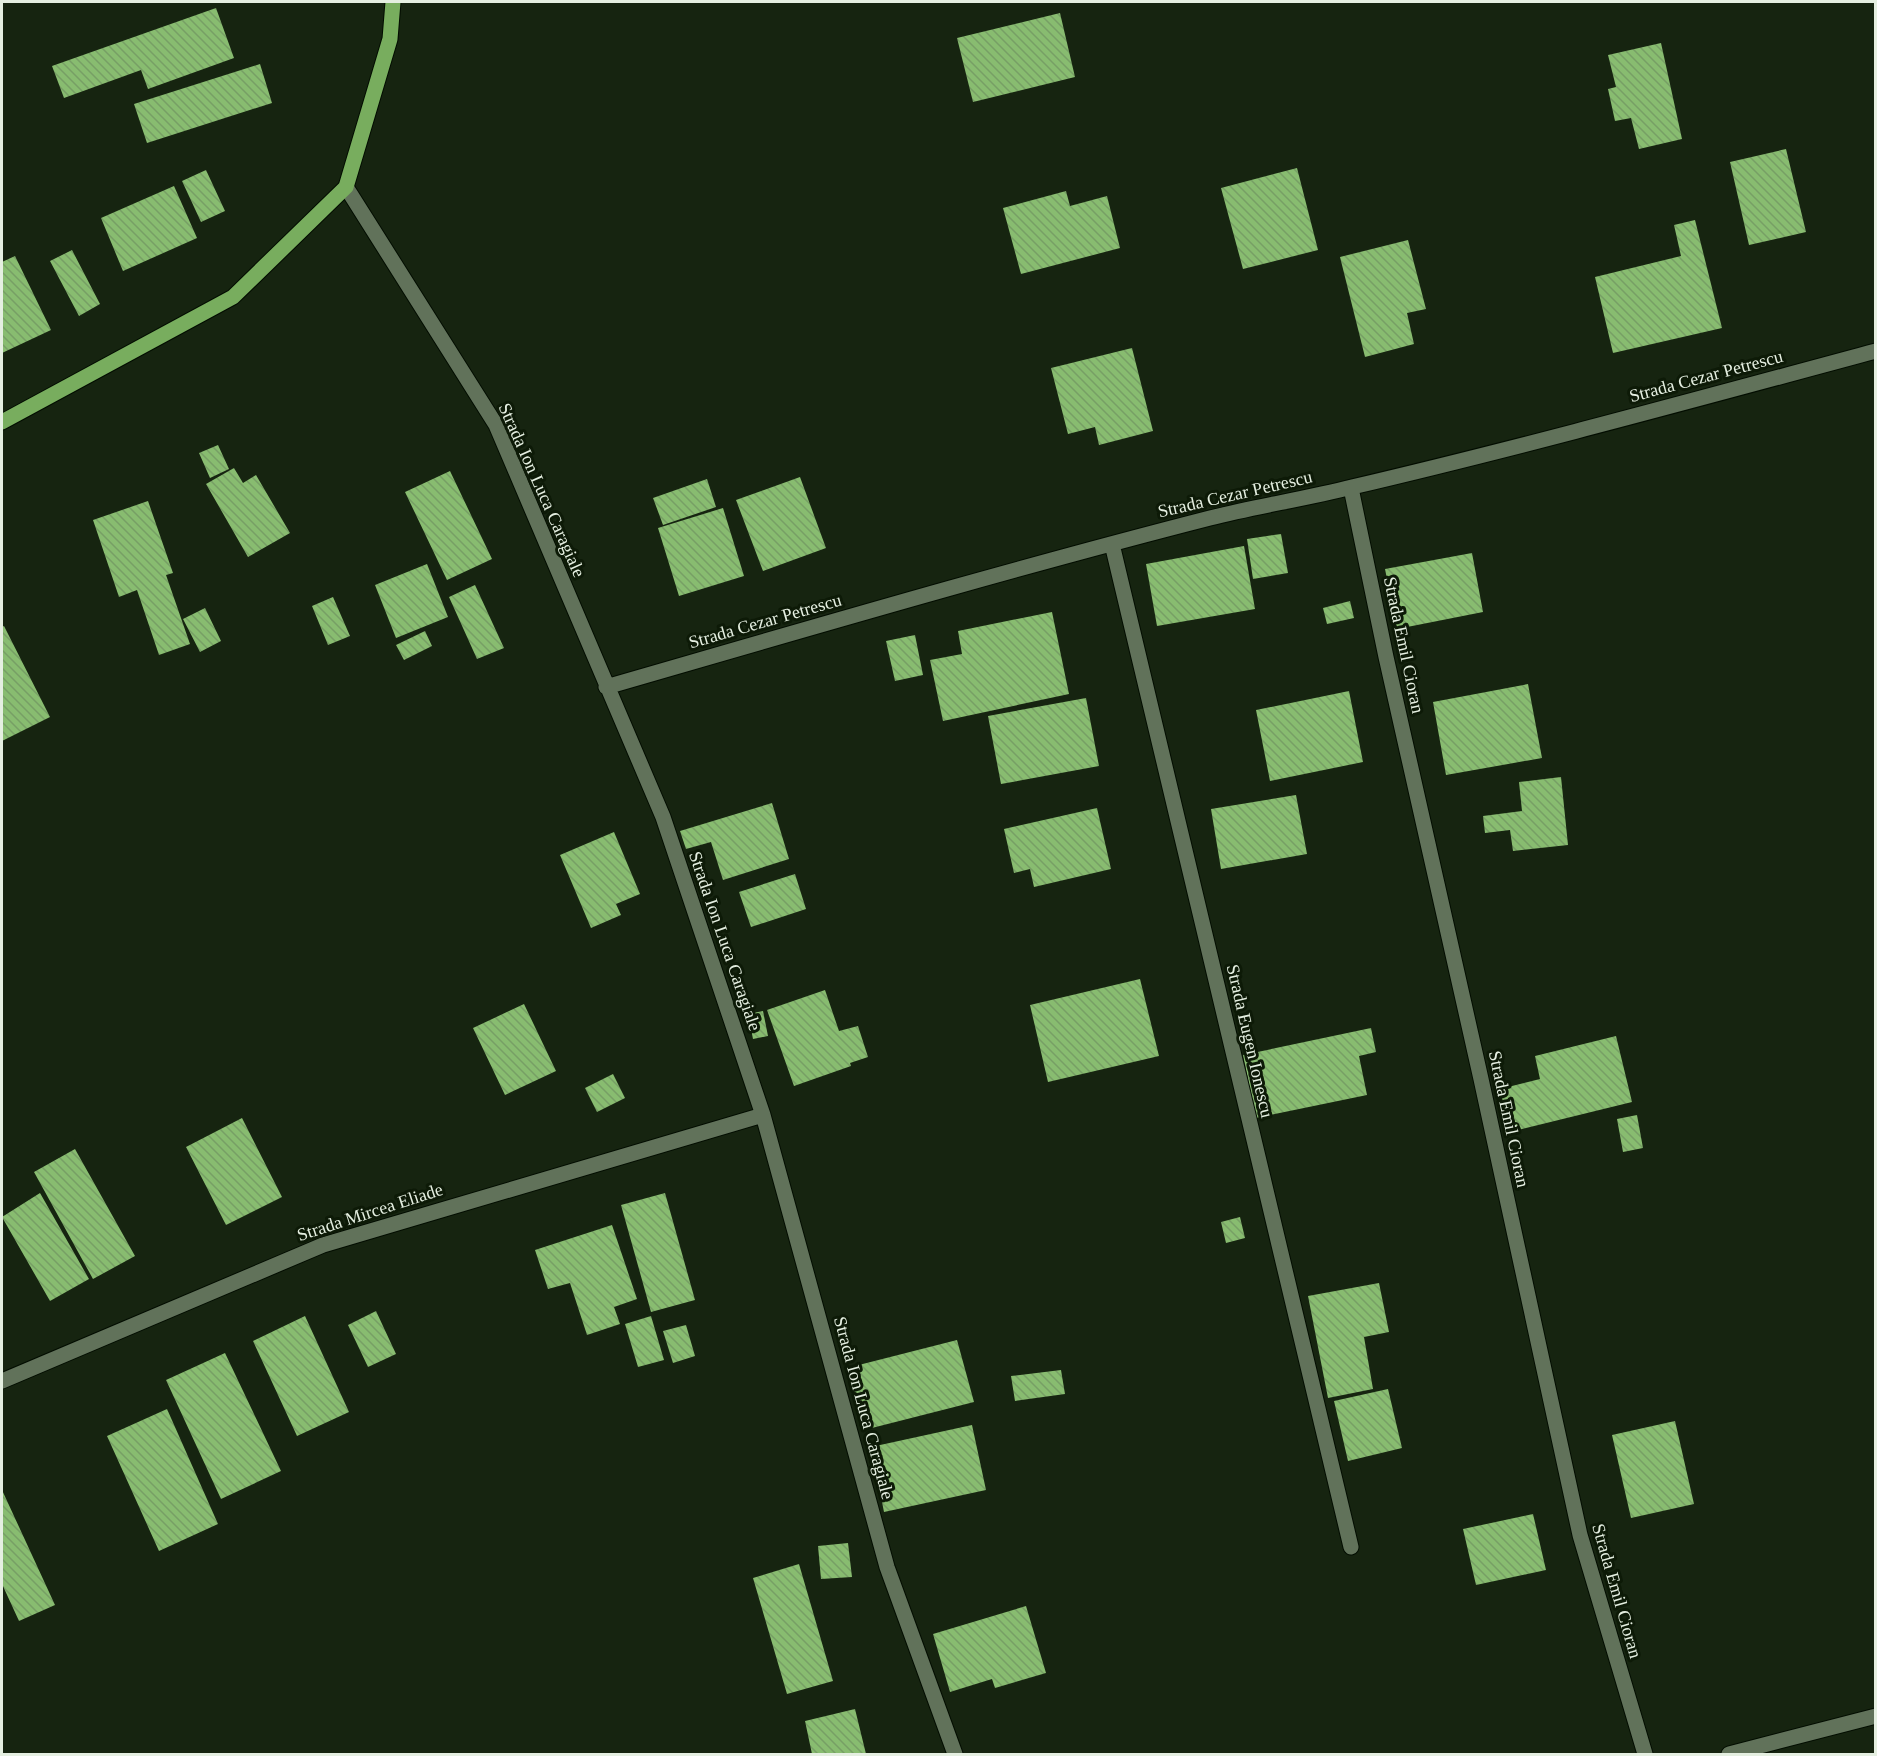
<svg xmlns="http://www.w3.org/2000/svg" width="1877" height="1756" font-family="'Times New Roman',serif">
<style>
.building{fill:url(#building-back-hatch)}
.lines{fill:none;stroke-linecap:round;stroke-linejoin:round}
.minor-casing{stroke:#030d00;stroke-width:17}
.major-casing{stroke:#030d00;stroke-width:17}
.minor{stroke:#61725a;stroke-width:15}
.major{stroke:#78ad5e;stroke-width:15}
.labels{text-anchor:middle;stroke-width:6;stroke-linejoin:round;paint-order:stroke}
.street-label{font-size:18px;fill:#e5efe1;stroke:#0d1a07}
</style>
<defs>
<pattern id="building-back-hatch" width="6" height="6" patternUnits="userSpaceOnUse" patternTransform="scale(1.5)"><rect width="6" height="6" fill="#88bc70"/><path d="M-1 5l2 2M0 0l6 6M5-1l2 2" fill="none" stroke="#779f65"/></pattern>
</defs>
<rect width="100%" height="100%" fill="#162410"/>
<!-- building -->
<path class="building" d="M216,8L234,58L148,89L141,70L64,98L52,66Z
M1060,13L1075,77L973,102L957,38Z
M1661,43L1682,139L1639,149L1631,118L1615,121L1608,89L1616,87L1608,55Z
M260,64L272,103L147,143L134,104Z
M1786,149L1806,232L1749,245L1730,162Z
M1297,168L1318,250L1243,269L1221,188Z
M206,170L225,211L201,222L182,181Z
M174,186L197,238L123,271L101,218Z
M1066,191L1070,206L1107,196L1120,248L1021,274L1003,208Z
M1695,220L1722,328L1613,353L1595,277L1681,256L1674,225Z
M1408,240L1426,309L1407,313L1414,344L1365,357L1340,257Z
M72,250L100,304L79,316L50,261Z
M15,256L51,330L2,353V262Z
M1132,348L1153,431L1099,445L1095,427L1068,434L1051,368Z
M218,445L229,469L210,478L199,453Z
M234,468L243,483L256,475L290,533L248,557L206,484Z
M450,471L492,559L447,580L405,492Z
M800,477L826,548L763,571L736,500Z
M707,479L716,507L663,525L653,498Z
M148,501L173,573L166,575L190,644L159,655L137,590L119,597L93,520Z
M723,508L744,576L679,596L658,528Z
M1281,534L1288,573L1253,579L1247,539Z
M1244,546L1255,609L1157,626L1146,564Z
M1472,553L1483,612L1397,629L1385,569Z
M427,564L448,617L396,638L375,585Z
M475,585L504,648L477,659L449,597Z
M333,597L350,636L328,645L312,606Z
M1350,601L1354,618L1327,624L1323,608Z
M205,608L221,641L200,652L183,619Z
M1052,612L1069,694L943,721L930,660L962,654L958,631Z
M4,626L50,717L2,741V627Z
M425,631L432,646L404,660L396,645Z
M915,635L923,675L895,681L886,641Z
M1528,684L1542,758L1446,775L1433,702Z
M1349,691L1363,762L1270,781L1256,710Z
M1086,698L1099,766L1001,784L988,716Z
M1561,777L1568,845L1513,851L1510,830L1485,833L1483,816L1522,811L1519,782Z
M1296,795L1307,854L1221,869L1211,809Z
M772,803L789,859L723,880L711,842L686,849L680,831Z
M1097,808L1111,869L1034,887L1030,869L1014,873L1004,829Z
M614,832L640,894L616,904L621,915L591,928L560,855Z
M795,874L806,909L751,927L739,892Z
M1140,979L1159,1056L1048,1082L1030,1005Z
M825,990L839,1031L858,1026L868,1057L850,1063L851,1066L794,1086L767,1010Z
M524,1004L556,1071L505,1095L473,1028Z
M763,1011L768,1036L753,1039L748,1014Z
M1371,1028L1376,1052L1359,1056L1367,1095L1256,1118L1243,1055Z
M1616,1036L1632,1102L1510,1132L1500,1089L1540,1079L1535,1056Z
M613,1074L625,1098L597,1112L585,1088Z
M1637,1115L1643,1148L1623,1152L1617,1119Z
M242,1118L282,1197L226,1225L186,1147Z
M75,1149L135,1256L93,1279L34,1172Z
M40,1193L89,1279L50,1301L2,1217Z
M665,1193L695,1300L651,1312L621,1205Z
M1240,1217L1245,1238L1226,1243L1221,1222Z
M612,1225L637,1299L614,1307L620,1324L587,1335L570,1283L548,1289L535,1250Z
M1379,1283L1389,1332L1364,1337L1373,1389L1328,1398L1308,1296Z
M376,1311L396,1354L368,1367L348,1325Z
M305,1316L349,1412L297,1436L253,1341Z
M651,1316L664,1360L638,1367L625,1324Z
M686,1325L695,1356L673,1363L663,1331Z
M957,1340L974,1402L864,1430L847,1368Z
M225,1353L281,1471L221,1499L166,1380Z
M1061,1370L1065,1394L1015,1401L1011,1376Z
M1388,1389L1402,1448L1348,1461L1334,1401Z
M167,1409L218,1524L159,1551L107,1436Z
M1675,1421L1694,1504L1631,1518L1612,1435Z
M972,1425L986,1490L884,1512L871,1447Z
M2,1490L55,1605L19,1621L2,1584Z
M1533,1514L1546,1570L1476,1585L1463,1529Z
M848,1543L852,1577L821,1579L818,1546Z
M799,1564L833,1681L787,1694L753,1578Z
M1026,1606L1046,1673L995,1688L992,1679L950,1692L933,1634Z
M855,1709L866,1754H812L805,1721Z"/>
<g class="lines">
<defs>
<path id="minor" d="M346,187L496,425L663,817L763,1115L887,1567L955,1754
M1351,488L1386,657L1481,1079L1580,1535L1645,1754
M1112,544L1351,1547
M606,687C807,629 1007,570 1210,518C1257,506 1305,499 1352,487C1527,446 1701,398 1876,351
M2,1381L323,1245L763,1115
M1729,1754L1876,1716"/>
<path id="major" d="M2,422L233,297L346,187L390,39L393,2"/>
</defs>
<!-- minor casing -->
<use href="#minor" class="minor-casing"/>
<!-- major casing -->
<use href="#major" class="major-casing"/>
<!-- minor -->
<use href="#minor" class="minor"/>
<!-- major -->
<use href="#major" class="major"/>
</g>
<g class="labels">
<!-- street labels -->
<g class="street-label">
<text transform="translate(1706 376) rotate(-15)" y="6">Strada Cezar Petrescu</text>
<text transform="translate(542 490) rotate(66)" y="6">Strada Ion Luca Caragiale</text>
<text transform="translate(1235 494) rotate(-13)" y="6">Strada Cezar Petrescu</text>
<text transform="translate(765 621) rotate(-16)" y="6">Strada Cezar Petrescu</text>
<text transform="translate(1404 645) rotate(78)" y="6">Strada Emil Cioran</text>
<text transform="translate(725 941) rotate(71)" y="6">Strada Ion Luca Caragiale</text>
<text transform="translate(1250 1041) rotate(77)" y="6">Strada Eugen Ionescu</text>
<text transform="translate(1509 1119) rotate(78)" y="6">Strada Emil Cioran</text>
<text transform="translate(370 1212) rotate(-18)" y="6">Strada Mircea Eliade</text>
<text transform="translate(864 1408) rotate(75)" y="6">Strada Ion Luca Caragiale</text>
<text transform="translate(1617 1591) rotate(74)" y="6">Strada Emil Cioran</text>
</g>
</g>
<!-- border -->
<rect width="1877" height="1756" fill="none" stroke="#e5efe1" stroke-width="6"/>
</svg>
